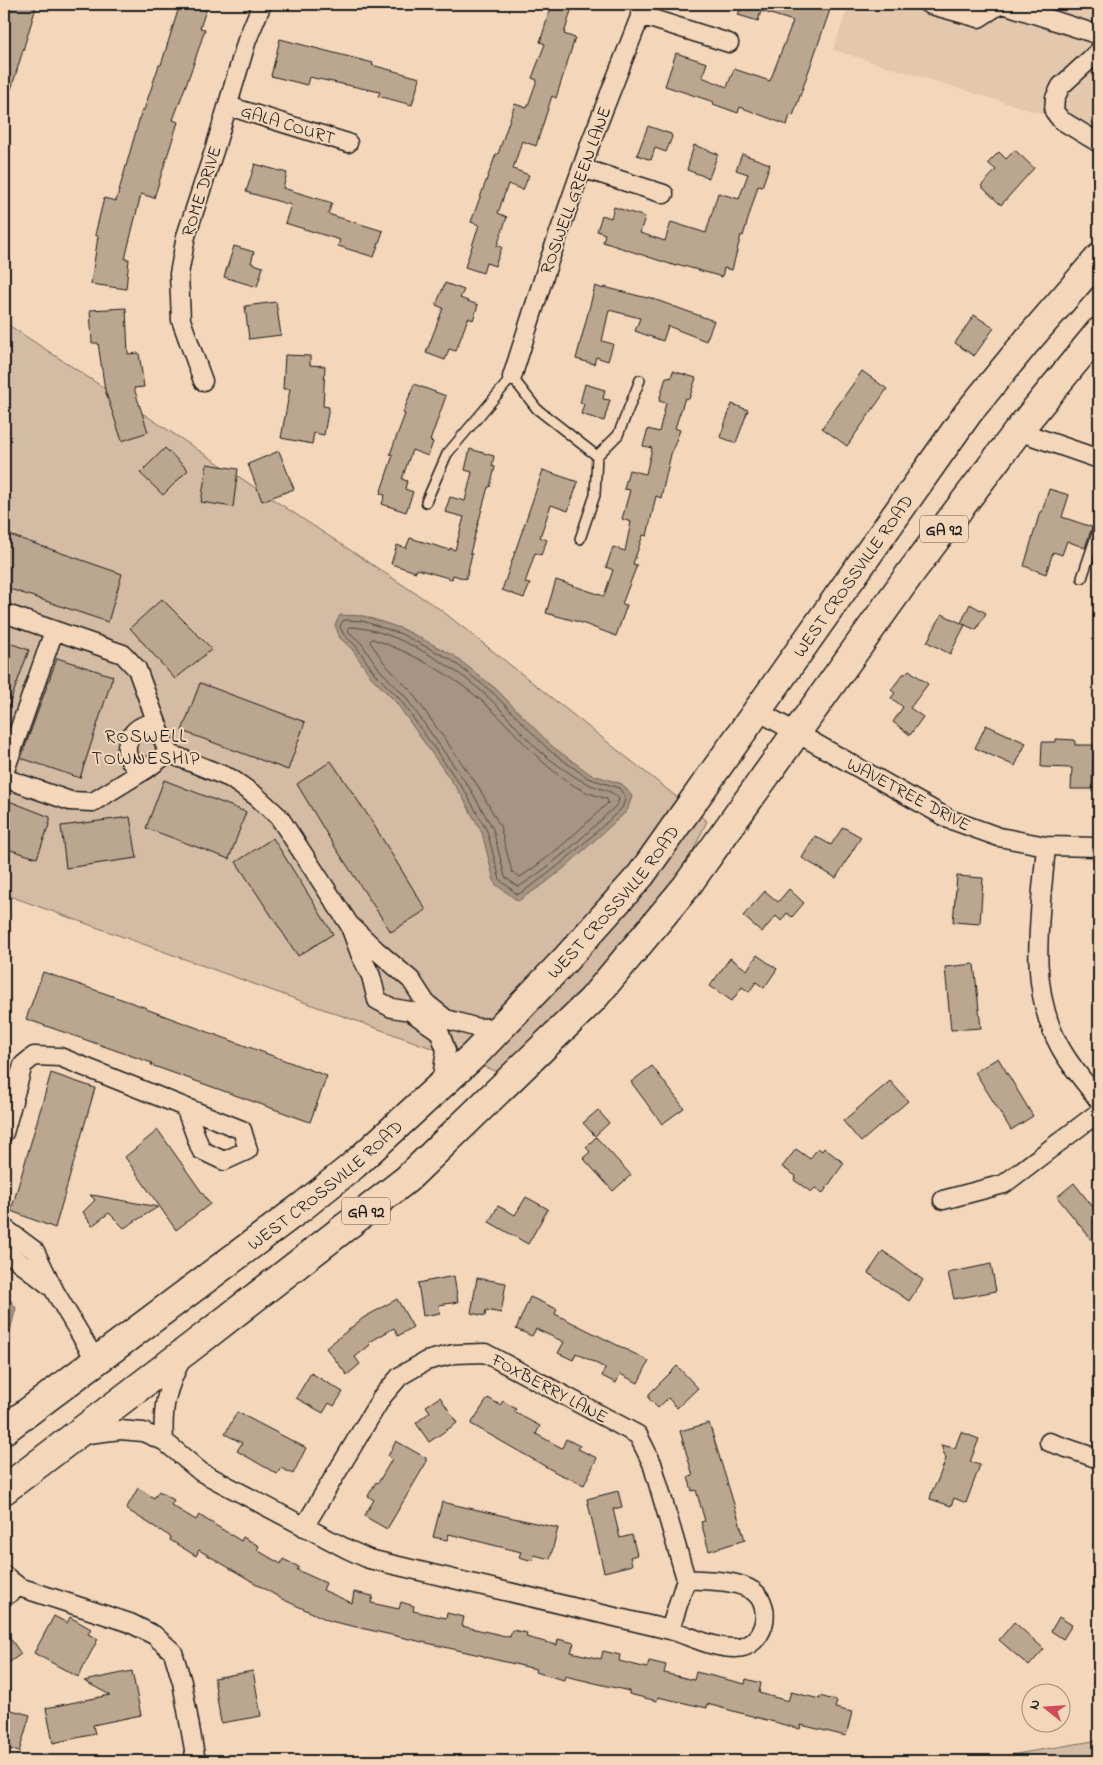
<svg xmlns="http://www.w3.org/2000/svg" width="1103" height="1765" font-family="'Indie Flower',sans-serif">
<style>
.built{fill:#e3c8ad}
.green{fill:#d4bba3;stroke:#786c60}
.water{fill:#a79482;stroke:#6f6459}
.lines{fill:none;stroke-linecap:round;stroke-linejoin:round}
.shore{stroke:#544c45;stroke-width:1}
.building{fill:#bba690;stroke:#1c1c1c}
.lane-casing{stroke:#1c1c1c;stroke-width:12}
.street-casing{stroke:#1c1c1c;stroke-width:21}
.primary-casing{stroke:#1c1c1c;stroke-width:31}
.lane{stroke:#f4d7ba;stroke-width:9}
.street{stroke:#f4d7ba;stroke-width:18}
.primary{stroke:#f4d7ba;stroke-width:28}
.labels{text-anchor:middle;stroke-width:4;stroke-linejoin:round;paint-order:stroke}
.shield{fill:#f4d7ba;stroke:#5d544b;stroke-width:1}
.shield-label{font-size:16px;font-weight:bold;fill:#1c1c1c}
.street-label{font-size:18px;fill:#1c1c1c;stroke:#f4d7ba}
.neighbourhood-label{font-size:19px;letter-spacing:1px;fill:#1c1c1c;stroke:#f4d7ba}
</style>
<rect width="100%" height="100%" fill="#f4d7ba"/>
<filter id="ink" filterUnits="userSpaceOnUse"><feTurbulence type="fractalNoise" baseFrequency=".02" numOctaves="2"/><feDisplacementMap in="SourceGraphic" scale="10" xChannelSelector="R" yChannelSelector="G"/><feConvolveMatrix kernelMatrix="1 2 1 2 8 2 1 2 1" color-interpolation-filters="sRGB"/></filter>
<g filter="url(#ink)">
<!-- built -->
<path class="built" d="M849,4H1099V131L833,50Z"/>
<!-- green -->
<path class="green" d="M4,322L441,610L707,821L638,967L523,1081L4,894Z
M1099,1740V1761H975Z"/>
<!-- water -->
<path class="water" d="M340,615L364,616L403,629L453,655L495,688L553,747L590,774L622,784L632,796L627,811L563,869L544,884L518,901L495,884L482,833L462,796L395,701L371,677L352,649L340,638L335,625Z
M4,1291L16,1308L8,1339L4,1342Z"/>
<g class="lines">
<!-- shore -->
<path class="shore" d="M344,620L363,621L401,634L450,659L492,692L550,751L588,778L619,788L626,797L622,808C589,839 557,870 519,894H517L500,880L487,831L466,793L399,698L375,674L356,646L344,635L340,627Z
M351,627C393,628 457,668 488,697C509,716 525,740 547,757C563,769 580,782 599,788C607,791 614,792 619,799L617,805C586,834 555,864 520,886H517L505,877L493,829L471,790L404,695L380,670L361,643L349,632L348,628Z
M373,639C413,653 450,674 482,701C516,730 541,769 582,790C589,794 599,796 607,799L608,803C580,829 552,857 520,877L512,872L500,826L478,786L410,690L386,665L370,642L371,640Z"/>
</g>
<!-- building -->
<path class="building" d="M9,4H37L7,103L4,102V16Z
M180,4H208L200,28L205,29L194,63L173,120L178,122L154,198L141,194L125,259H129L126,289L91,284L98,236L95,235L104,198L116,201L142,110H144L159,65H161Z
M552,4H573L564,34L575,38L556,98L552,96L536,146L522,141L513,169L529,175L523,190L508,184L498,213L507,217L497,246L502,247L495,266L486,263L483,273L465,267L479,225L471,222L496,154H498L515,104L527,108L537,80L532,78L545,44L540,42Z
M742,4H810L830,10L793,116L790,115L787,125L740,107L738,113L713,104L714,102L665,86L676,53L707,63L702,77L727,87L734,69L770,81L793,21L761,11L758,21L738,15Z
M280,39L373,63L372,65L420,78L412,105L378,96L380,92L309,77L307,85L271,76Z
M648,126L671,134L672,137L666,152L655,148L651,160L637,155Z
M694,145L718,154L709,178L687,170Z
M1015,150L1034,168L1001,205L981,186L996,170L988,163L999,152L1006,159Z
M742,154L770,164L762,187L758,186L743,236L741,235L732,270L724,268L722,277L677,264L676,266L603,242L605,234L597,231L602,215L611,218L614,207L645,217L640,233L665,241L671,222L706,233L718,193L739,199L748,174L736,170Z
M255,164L287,173L283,188L332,203L328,214L383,231L374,257L338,246L340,240L285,223L291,205L246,192Z
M234,246L254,252L251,263L263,267L257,287L224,277Z
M445,283L464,290L460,298L478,305L473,320L468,318L456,351L449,349L445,360L426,353L443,308L436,305Z
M595,286L604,289V287L647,298L648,297L714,321L706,341L668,326L663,341L635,331L640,318L609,310L602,341L613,344L608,361L596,357L594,364L576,359Z
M276,302L281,335L249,339L245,306Z
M126,308L128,354L139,353L144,387L134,388L148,432L122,441L105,390L98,343H92L90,310Z
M974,315L994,328L974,356L955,343Z
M285,355L310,356V365L325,366L323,406L329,407L324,435L314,433L312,444L281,438L290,389H283Z
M673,371L696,378L689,399L685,398L675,428L680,430L671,454L661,498L656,496L647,536L643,535L633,564L637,565L622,604L627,605L616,636L579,622L546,613L556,580L604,596L613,570L606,567L613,547L625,551L631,522L622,519L630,490L624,489L629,470L646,474L652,448L643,446L648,429L659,432L666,403L659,401L666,377L671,378Z
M862,371L887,389L847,446L822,428Z
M414,384L446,396L430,441L433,442L428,456L412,450L402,479L407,481L405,489L413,492L406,512L382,504L385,495L380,494L393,455L390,454L405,414L403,413Z
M585,384L605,390L603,399L610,400L604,421L581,414L584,404L580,403Z
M732,404L748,410L736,443L720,437Z
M165,448L188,470L163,495L140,473Z
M470,449L494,456L492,466L495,467L490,487H488L470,553L472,554L466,579L453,575L452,579L417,569L416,572L391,564L397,545L406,548L410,538L450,550V548L455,550L464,517L445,512L450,497L465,501L472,472L465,470Z
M279,451L294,489L262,501L248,464Z
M207,464L238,469L233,507L201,502Z
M543,470L578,482L568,511L551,505L540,537L547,540L541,555L535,553L525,583L530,584L524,598L502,590Z
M1049,489L1069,495L1062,517L1092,527L1085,548L1067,541L1062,555L1053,552L1046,574L1024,566L1040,512H1042Z
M4,533L122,574L108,622L4,587Z
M162,599L212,649L175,679L130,628Z
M970,604L986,613L976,630L961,623Z
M942,614L965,625L950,654L927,642Z
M4,641L29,650L5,716H4Z
M57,658L113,676L80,778L21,758Z
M909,670L928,684L910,708L923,717L910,735L893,722L903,707L891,698L895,693L891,690L903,674H905Z
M200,683L305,722L288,770L182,731Z
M986,725L1026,743L1015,766L975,748Z
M1056,739L1075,740V745H1093L1092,789H1071L1072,768L1041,767L1042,742H1056Z
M331,761L369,817L426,910L391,932L331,841L297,784Z
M164,780L246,812L229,859L146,828Z
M4,799L50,817V822L37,858L4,848Z
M130,817L137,858L66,868L61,826Z
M843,827L861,837L836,878L802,858L815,836L831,845Z
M273,838L333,934L298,956L236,862Z
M957,876L983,878L980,924L953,922Z
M789,889L804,903L792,917L787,913L781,921L776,916L762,932L743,916L765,891L778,902Z
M757,955L777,969L764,988L756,982L749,992L742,987L732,1001L710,986L730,958L747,970Z
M974,964L981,1028L951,1030L945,967Z
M43,972L147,1008L146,1009L327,1076L310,1122L151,1065L152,1063L26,1019Z
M998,1058L1033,1116L1011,1130L975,1072Z
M652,1066L684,1108L662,1124L631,1082Z
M51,1073L95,1088L55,1228L11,1211Z
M890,1081L908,1101L861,1142L843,1121Z
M598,1110L609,1123L595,1136L583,1123Z
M158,1130L210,1204L176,1230L125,1157Z
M596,1137L631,1175L613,1191L583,1158L590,1152L586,1147Z
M818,1148L822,1151L824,1148L844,1163L823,1193L815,1188L811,1192L794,1180L796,1176L782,1167L796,1149L810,1159Z
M1074,1183L1092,1206L1099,1201V1249L1057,1197Z
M90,1195L98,1196L158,1207L124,1228L109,1213L92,1226L83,1212L95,1200Z
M526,1197L548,1209L528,1244L489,1222L498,1206L515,1215Z
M883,1251L923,1280L909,1301L868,1273Z
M991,1264L996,1291L954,1299L948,1273Z
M454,1276L458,1302L439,1305L440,1313L423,1316L418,1283Z
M477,1278L506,1283L501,1313L486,1310L485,1316L471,1313Z
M530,1297L557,1309L555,1314L649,1361L638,1383L620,1374L616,1383L602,1376L605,1368L576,1353L573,1360L558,1353L564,1342L536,1329L532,1336L516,1329Z
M397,1299L413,1327L398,1336L394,1328L368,1343L370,1345L355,1357L360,1364L347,1375L326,1348L363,1318Z
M677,1366L698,1388L677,1408L668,1398L658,1408L649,1399V1394Z
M311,1373L343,1392L334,1406L329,1403L323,1413L296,1398Z
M440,1397L457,1423L429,1442L416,1423L430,1412L426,1406Z
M488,1398L500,1405L503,1401L516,1409L514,1412L540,1426L536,1434L562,1448L566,1439L580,1446L578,1449L597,1458L584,1485L557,1473L471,1424Z
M237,1412L306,1448L293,1474L281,1468L277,1474L237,1451L242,1443L225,1434Z
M709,1423L745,1540L709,1551L701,1522L705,1521L696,1490L692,1491L688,1477L693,1476L680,1431Z
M961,1432L979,1439L970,1462L980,1465L966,1503L954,1498L951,1506L930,1499L932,1491L937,1482L946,1459L941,1445L955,1448Z
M396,1441L426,1458V1463L387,1529L364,1516L374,1500L368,1496L376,1482L378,1483L392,1459L388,1456Z
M138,1488L154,1498L159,1491L174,1500L171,1505L196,1520L199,1515L241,1541L243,1537L259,1546L257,1550L281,1564L283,1559L299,1567L297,1570L326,1583L323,1590L352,1603L354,1592L373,1596L371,1603L399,1609L401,1602L414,1606L413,1611L446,1618L447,1613L464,1617L462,1626L510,1637L512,1630L527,1633L526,1637L557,1645L558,1639L574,1643L571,1652L601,1659L603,1651L620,1655L619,1661L647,1668L649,1661L666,1665L664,1673L694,1680L696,1672L745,1684L746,1679L761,1683L759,1693L788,1701L791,1692L820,1699V1696L837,1701L835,1708L852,1712L846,1736L801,1725L800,1729L707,1704V1708L658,1697L657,1701L629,1694V1691L565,1676L564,1680L535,1672L536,1669L484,1657V1656L330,1621L282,1599L199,1550L196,1556L170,1540L171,1537L126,1509Z
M618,1491L622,1507L613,1509L620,1538L632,1535L637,1555L630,1557L632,1565L604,1572L587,1499Z
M442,1502L558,1528L550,1559L534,1555L533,1561L519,1557L521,1552L449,1534L447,1540L433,1537Z
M54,1616L67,1623L70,1617L91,1629L88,1634L98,1639L78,1677L34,1653Z
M1059,1617L1072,1625L1063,1639L1051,1631Z
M1014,1622L1044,1649L1029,1666L999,1640Z
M4,1629L21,1654L4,1666Z
M132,1671L141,1715L93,1725L95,1734L53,1743L46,1708L110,1695L84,1681Z
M253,1671L261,1716L221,1723L214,1678Z
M4,1708L30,1715L19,1752L4,1747Z"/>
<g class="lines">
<defs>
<path id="lane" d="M597,456L618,435L640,380
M426,502L447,454L512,377L537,409L597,456L595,495L580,539
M1082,578L1099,527"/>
<path id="street" d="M928,4L979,18L1001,4
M1003,4L1099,35
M640,15L729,43
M1099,51L1061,86L1055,98L1054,111L1061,120L1099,143
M228,106L348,143
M582,168L664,194
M512,377L548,264L592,139L645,4
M203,381L181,320L179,274L186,236L215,148L247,40L262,4
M1018,431L1099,459
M4,613L123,654L137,669L168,753
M758,711L949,819L999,837L1046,846L1099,847
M168,753L230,778L256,796L279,817L349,924L376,950L411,980L426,1003L446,1019L478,1028L501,1027
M148,768L141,770C117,759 126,727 150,724L158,731
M4,773L54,631
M4,778L70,801L93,802L148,768L168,753
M1046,846C1041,912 1026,984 1059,1045C1069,1065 1086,1083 1099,1101
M351,929L361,956L371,976L377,1000L392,1008L410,1011L439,1031L446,1050L441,1085
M4,1133L23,1065L34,1056L60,1057L242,1130L248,1150L224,1161L201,1150L185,1107
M943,1200L1004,1184L1099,1112
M4,1230H7L35,1251L54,1290L96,1361
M4,1250L50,1286
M80,1435L120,1430L143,1432L164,1441L201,1472L347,1549L369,1559L670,1630C691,1636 714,1649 736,1648C764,1647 775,1607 753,1591C735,1579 706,1581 686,1579
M164,1441C162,1407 166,1390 181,1360
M1049,1442L1099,1459
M304,1527L382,1397L400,1376L426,1361L454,1354L485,1353L638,1435L652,1463L686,1579L670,1630
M4,1575L19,1587L130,1623L154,1635L173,1652L182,1682L196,1761
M4,1597L19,1587"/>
<g id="primary">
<path id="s1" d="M4,1430L303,1206L354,1165L475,1054L565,960L641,875L968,413L1027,341L1099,258"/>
<path d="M4,1490L203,1338L407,1179L592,1000L686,887L912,571L1018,431L1099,332"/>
</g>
</defs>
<!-- lane casing -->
<use href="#lane" class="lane-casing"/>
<!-- street casing -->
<use href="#street" class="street-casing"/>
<!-- primary casing -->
<use href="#primary" class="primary-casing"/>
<!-- lane -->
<use href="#lane" class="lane"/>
<!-- street -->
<use href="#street" class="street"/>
<!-- primary -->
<use href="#primary" class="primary"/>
</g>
</g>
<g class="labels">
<!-- shield labels -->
<g class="shield">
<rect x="920" y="515.5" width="48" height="27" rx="4"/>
<rect x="342" y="1197.5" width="48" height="27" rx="4"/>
</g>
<g class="shield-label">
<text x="944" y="535">GA 92</text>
<text x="366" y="1217">GA 92</text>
</g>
<!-- street labels -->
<g class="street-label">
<text transform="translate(288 124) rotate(17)" y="6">GALA COURT</text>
<text transform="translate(575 190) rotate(-70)" y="6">ROSWELL GREEN LANE</text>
<text transform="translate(201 191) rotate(-72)" y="6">ROME DRIVE</text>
<text dy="6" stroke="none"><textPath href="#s1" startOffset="1214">WEST CROSSVILLE ROAD</textPath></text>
<text transform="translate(909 794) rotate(28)" y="6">WAVETREE DRIVE</text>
<text dy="6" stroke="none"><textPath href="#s1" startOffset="809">WEST CROSSVILLE ROAD</textPath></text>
<text dy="6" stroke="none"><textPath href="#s1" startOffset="404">WEST CROSSVILLE ROAD</textPath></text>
<text transform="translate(550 1388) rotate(28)" y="6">FOXBERRY LANE</text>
</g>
<!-- neighbourhood labels -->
<g class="neighbourhood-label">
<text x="146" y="742">ROSWELL<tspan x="146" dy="22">TOWNESHIP</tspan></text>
</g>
</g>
<!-- margin -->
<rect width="1103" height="1765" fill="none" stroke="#f4d7ba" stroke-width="20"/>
<rect x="10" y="10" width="1083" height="1745" fill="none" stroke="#1c1c1c" stroke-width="2" filter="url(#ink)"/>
<!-- north arrow -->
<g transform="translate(1046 1708) rotate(287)"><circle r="24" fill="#f4d7ba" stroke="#9e8c7b"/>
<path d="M0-4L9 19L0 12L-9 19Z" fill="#d1495b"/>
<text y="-8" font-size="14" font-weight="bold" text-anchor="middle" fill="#1c1c1c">N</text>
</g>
</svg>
